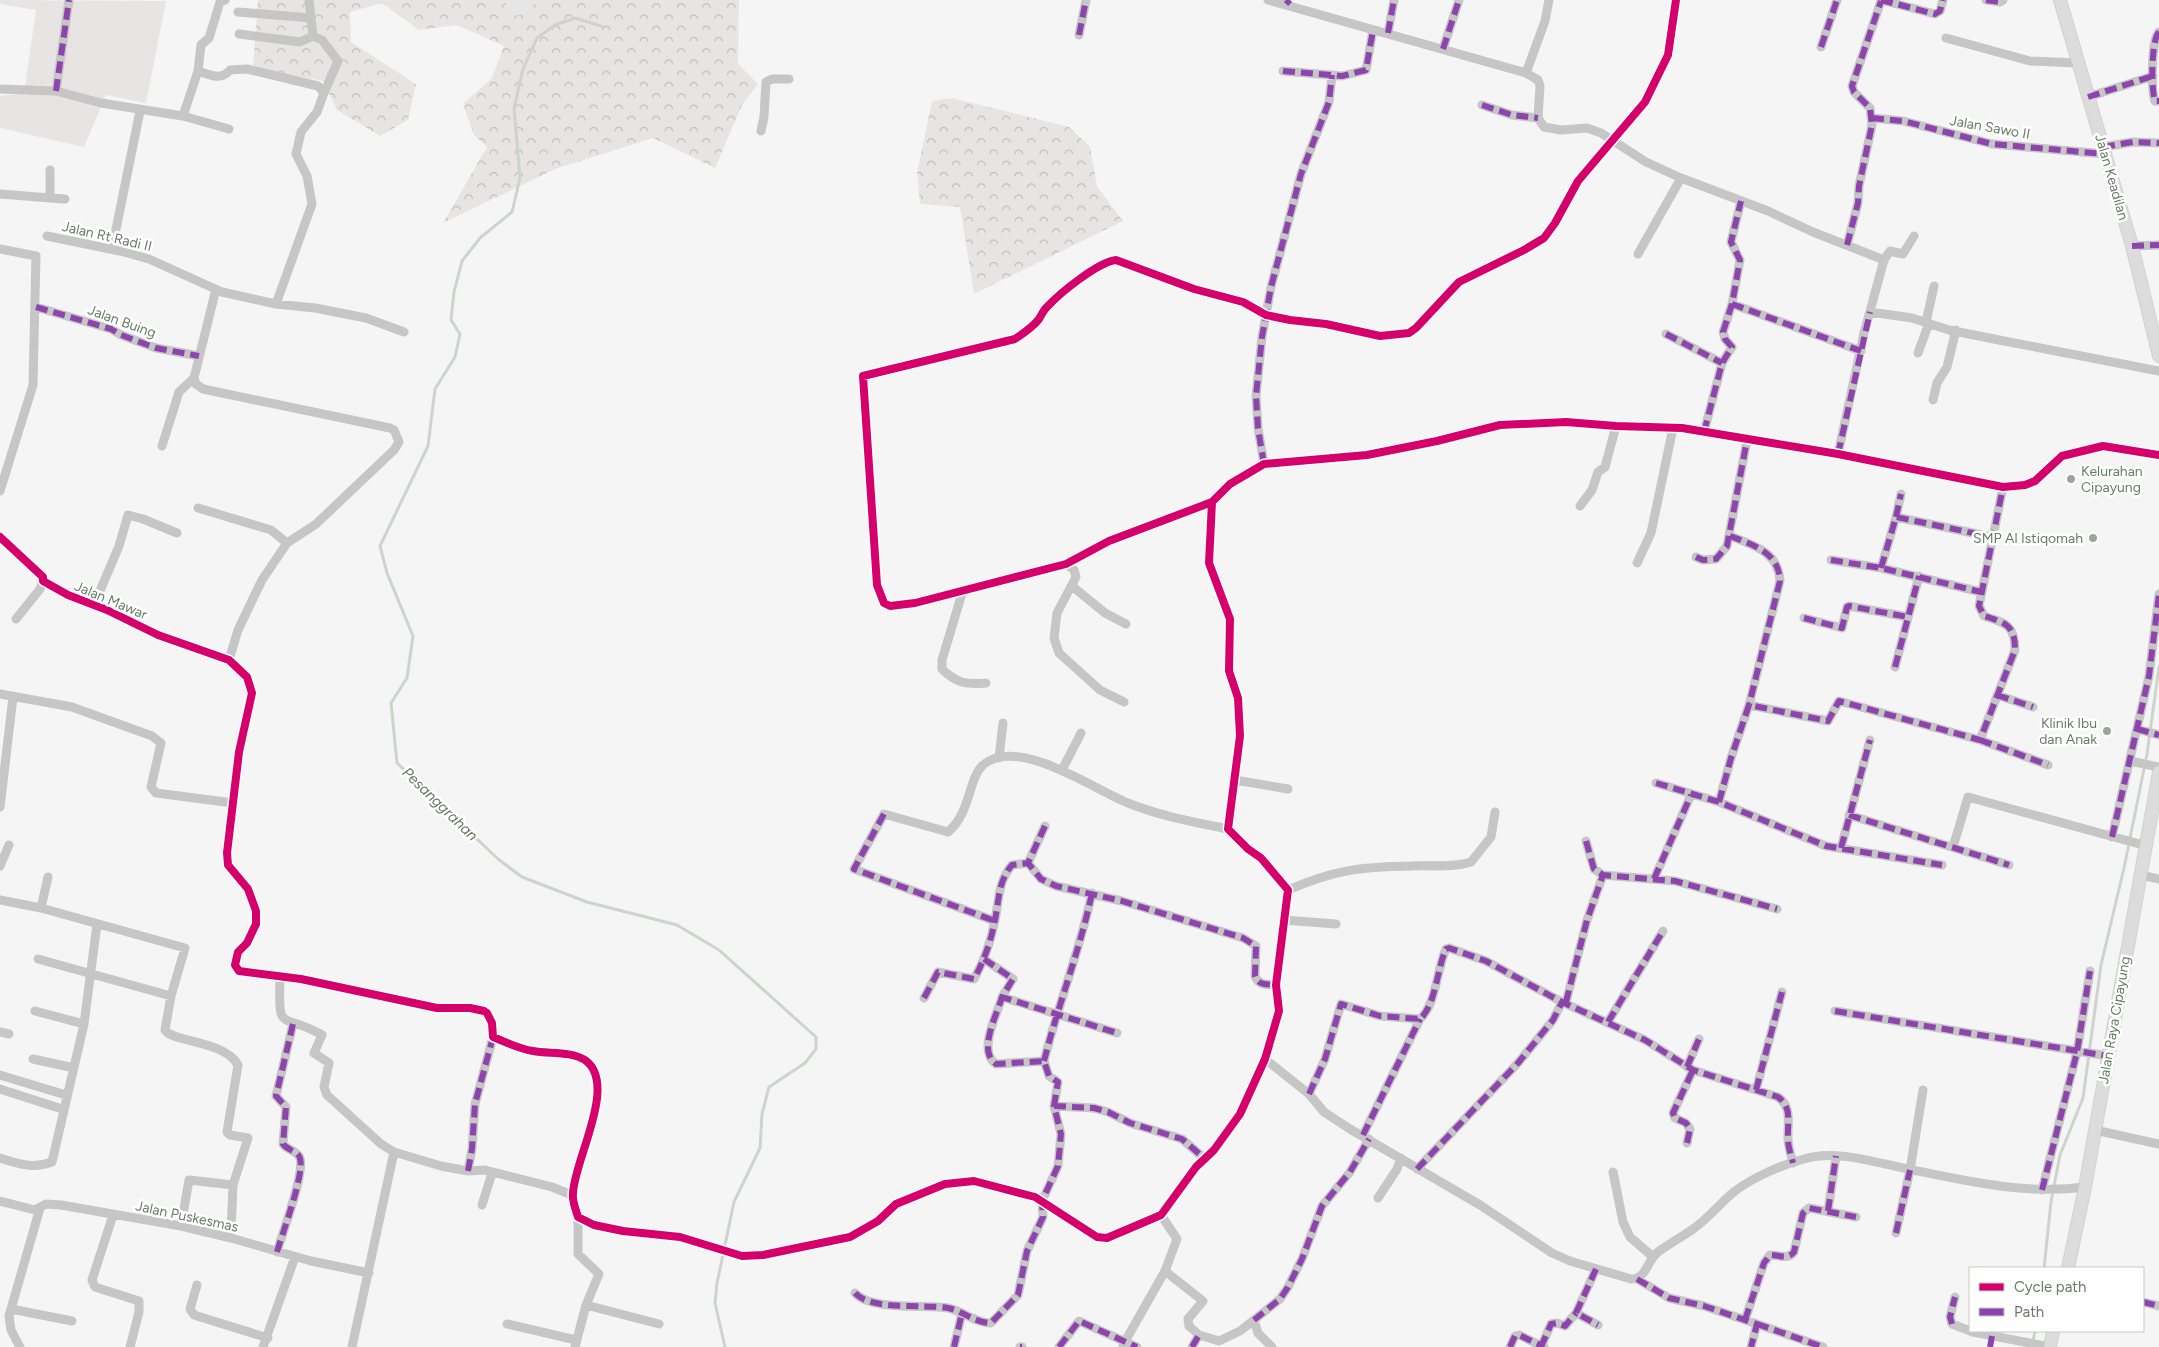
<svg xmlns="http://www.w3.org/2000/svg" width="2159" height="1347" font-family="Figtree,sans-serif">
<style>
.built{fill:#e6e6e6}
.green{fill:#e8e4e4}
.forest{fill:url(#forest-crowns)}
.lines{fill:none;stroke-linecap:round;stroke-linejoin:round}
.stream{stroke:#ced4cb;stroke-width:3}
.secondary-casing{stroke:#d1d2d0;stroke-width:14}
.street{stroke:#c5c6c5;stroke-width:9}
.secondary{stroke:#dcdcdc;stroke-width:12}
.quiet{stroke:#8e44ad;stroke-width:6;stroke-dasharray:12 6;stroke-linecap:butt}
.cycleway-casing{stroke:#fff;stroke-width:11}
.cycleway{stroke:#d6006c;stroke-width:8}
.poi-dot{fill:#9aa698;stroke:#fff;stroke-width:2}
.labels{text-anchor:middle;stroke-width:5;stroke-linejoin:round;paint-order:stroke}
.street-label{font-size:14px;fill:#687c65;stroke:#fff}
.poi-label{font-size:14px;fill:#687c65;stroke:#fff;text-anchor:end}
.water-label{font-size:15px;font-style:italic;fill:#68775f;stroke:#fff}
</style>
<defs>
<pattern id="forest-crowns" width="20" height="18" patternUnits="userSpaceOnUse" patternTransform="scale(1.25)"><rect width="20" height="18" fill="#e8e4e4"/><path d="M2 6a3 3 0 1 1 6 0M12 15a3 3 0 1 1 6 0" fill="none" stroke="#c0bebc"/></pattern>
</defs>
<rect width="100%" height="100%" fill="#f6f5f6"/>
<!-- built -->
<path class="built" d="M502,0H539L518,16Z"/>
<!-- green -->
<path class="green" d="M0,0L166,1L146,103L106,95L84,147L0,128V96L24,93L36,10L0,4Z"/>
<!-- forest -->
<path class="forest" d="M258,0H502L518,16L539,0H739L738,64L758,84L742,105L715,168L653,138L555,169L443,223L487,147L474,135L463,104L492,78L504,46L457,25L419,30L382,3L350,12L351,42L416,84L408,120L380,136L337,110L323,81L253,68Z
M952,98L1069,127L1090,147L1097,186L1123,221L974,294L960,207L920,204L917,173L932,101Z"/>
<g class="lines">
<!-- stream -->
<path class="stream" d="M601,26L575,18L555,25L537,38L523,69L514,108L520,178L512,212L480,238L462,261L454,292L451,320L460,334L455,357L435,389L428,446L380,546L387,573L413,636L407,678L391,703L397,763L498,859L522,877L587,902L677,925L719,950L816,1037V1049L805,1063L769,1087L762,1114L760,1148L734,1202L717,1283L715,1303L725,1347
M2044,1268L2051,1202L2060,1155L2083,1098L2101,965L2124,868L2147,754L2159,667
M2033,1341L2035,1331"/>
<defs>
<path id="secondary" d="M2060,0L2132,246L2159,356
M2068,1268L2085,1187L2159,772
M2050,1347L2053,1331"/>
</defs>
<!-- secondary casing -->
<use href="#secondary" class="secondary-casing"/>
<!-- street -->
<path class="street" d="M309,0L313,36L322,40L338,61L324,93
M1268,0L1526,73L1538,80L1540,86L1538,118L1544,127L1561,130L1587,128L1601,133L1646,162L1681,178L1768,211L1813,232L1884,260L1864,333L1838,454
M1676,0L1668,55L1645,102L1578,181L1555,223L1544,238L1524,250L1459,282L1416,328L1409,333L1380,336L1326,324L1290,320L1266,315L1243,302L1194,289L1116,260C1098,262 1060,293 1048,306C1044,309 1042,314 1039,319C1033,327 1024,333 1015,339L863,376L877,585L884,603L890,606L915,603L1066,564L1109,541L1212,502L1230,484L1264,464L1367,455L1437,441L1500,425L1566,422L1616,426L1682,428L1838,454L2003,487L2025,485L2035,481L2062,456L2103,446L2159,455
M1881,0L1935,14L1940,11L1943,0
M1986,0L2000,2L2003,0
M238,12L311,18
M2159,32C2151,39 2151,91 2155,101H2159
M1388,33L1394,0
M239,34L300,42L313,36
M1079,35L1086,0
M1946,38L2030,61L2077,63
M1821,47L1837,0
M1443,49L1459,0
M198,71C210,75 221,81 230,70L247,69L318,86L324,93L317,112L301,132L296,154L307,176L312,204L276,304
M1283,71L1342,76L1366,70L1373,30
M1526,73L1545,21L1549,0
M0,89L56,91L101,103L183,116L198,71L201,45L209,38L220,2L225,0
M56,91L69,0
M2088,97L2153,76
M1482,105L1512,115L1538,118
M183,116L229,129
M1872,118L1903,121L1992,144L2105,154
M761,131L764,117L766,82L772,79H789
M2103,147L2133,142L2159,143
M0,194L50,198V170
M50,198L65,199
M47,236L120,251L149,259L222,292L276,304L315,308L366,318L404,332
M1847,245L1858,203L1859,186L1872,125L1870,108L1854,92L1852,86L1881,1
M2132,246L2159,245
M0,249L36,256L33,385L0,491
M112,249L140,111
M1638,254L1681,178
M1884,260L1890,251L1903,254L1914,236
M216,289L194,378L196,384L203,389L390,428L394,430L399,442L394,450L316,524L287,543L262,580L238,630L229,660
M1732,304L1861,351
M36,307L111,329L121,335L156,348L199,356
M1870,312L1912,318L1949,330L1999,340L2159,371
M1926,322L1934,286
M1666,334L1722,363
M1918,353L1929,323
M1933,400L1937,383L1947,367L1956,330
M1704,432L1722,363L1732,347L1725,339L1723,332L1732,304L1740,260L1731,242L1741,201
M162,446L179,392L194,378
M1264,464L1258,428L1256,396L1262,337L1271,287L1301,174L1329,102L1332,75
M1580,506L1592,490L1598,472L1605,467L1616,426
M198,508L271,530L287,543
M1896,517L1901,494
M1730,536C1753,545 1779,552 1780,581L1749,705
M0,537L43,577V581L68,595L107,610L158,635L229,660L247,677L252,693L239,752L227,853L228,865L248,889L256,911V924L247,943L238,952L235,965L239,971L301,979L437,1008H470L484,1011L487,1013L492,1023L493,1037C506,1042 519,1049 533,1051C549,1054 571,1051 585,1060C619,1084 573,1162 573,1194C572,1201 576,1210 578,1217L594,1225L623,1231L680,1237L742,1256L763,1255L850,1237L878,1221L896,1204L945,1184L974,1181L1035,1197L1097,1237L1107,1238L1161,1215L1196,1167L1214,1150L1240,1114L1265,1059L1279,1011L1276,985L1288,890L1261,858L1248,849L1228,829L1240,736L1238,698L1229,671L1230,619L1209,563L1212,502
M1696,557L1703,560L1716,559L1727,546L1747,440
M1831,560L1881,568L1981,592
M1637,563L1651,533L1673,428
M1066,564L1074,570L1076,577L1057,613L1054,638L1059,653L1100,690L1124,702
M1881,568L1896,517L1992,537
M1072,586L1105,613L1126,624
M963,590L942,660V669C956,683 967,685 986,683
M94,605L119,546L128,515L143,519L177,533
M1804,618L1842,628L1847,607L1849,606L1908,617
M16,619L40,589L43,581
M1895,667L1919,576
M0,694L72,707L152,736L161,743L151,787L156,793L233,803
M1997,695L2033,707
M2137,729L2159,735
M1980,740L2048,765
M999,758L1003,723
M2130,761L2159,767
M1062,770L1081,733
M1235,780L1288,789
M1656,783L1719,802L1826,846L1942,865
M1719,802L1731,758L1749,705L1828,721L1839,701L1980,740L2015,650C2015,625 2006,623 1984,616L1979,606L2003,487
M0,807L13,697
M1849,815L2009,865
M1045,826L1028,863L1041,879L1056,886L1122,901L1243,938L1256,946L1255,976C1259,986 1266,984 1276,985
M2112,837L2149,676L2159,594
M1586,841L1594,869L1603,875L1675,881L1777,909
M1953,847L1968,797L2147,846
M1841,848L1870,740
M0,866L9,845
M2141,875L2159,879
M1654,879L1691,795
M1288,890C1334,870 1360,867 1410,866C1429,865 1453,868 1471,862L1491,837L1495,812
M0,900L41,908L185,948L171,996L165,1030C171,1042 224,1040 238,1065L227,1132L230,1135L248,1138L233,1185L231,1233
M41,908L48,877
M1284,920L1336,924
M995,921L854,869L884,814L948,832C971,813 968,779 983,765C1017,735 1095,790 1128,803C1160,816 1194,822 1228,829
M38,959L171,996
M984,959L1013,979L1002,997L1117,1033
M280,977C278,1036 281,1011 322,1035L314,1053L329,1063L324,1087L327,1095L381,1144L394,1152L352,1347
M924,998L938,972L974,979C984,961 991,941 995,920C999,901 998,881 1012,865L1028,863
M1566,1002L1587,920L1603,875
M35,1011L84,1024
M1835,1011L2108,1056
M1608,1022L1663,931
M0,1032L9,1034
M33,1059L74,1068
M1265,1059L1309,1094L1324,1112L1350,1129L1480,1205L1552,1253L1570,1261L1631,1279C1647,1279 1647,1260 1658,1252C1670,1243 1682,1237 1693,1229C1709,1218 1720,1203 1735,1191C1754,1177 1781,1165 1804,1159C1837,1149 1876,1163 1908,1169C1966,1181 2026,1195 2085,1187
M1044,1061C1058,1005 1080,950 1092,893
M1687,1067L1699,1039
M0,1075L66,1095
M0,1089L62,1109
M1756,1090L1782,992
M1309,1094L1325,1059L1341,1004L1380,1016L1420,1019C1436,1005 1437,968 1446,949L1449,948L1486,961L1562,1002L1645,1040L1693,1070L1778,1097C1793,1108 1787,1123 1788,1139C1788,1147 1791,1155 1793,1163
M1054,1106L1094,1108L1108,1112L1130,1123L1182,1139L1204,1158
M2095,1130L2159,1144
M1363,1135L1420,1019
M1687,1143L1690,1129L1686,1123L1675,1118L1673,1113L1693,1070
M394,1152L441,1166L468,1171L485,1170L552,1187L572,1195
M0,1158C18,1164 34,1169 52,1162L84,1024L97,924
M1417,1169L1518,1063L1553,1020L1562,1002
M468,1171L472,1149L475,1104L493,1037
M1613,1172L1623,1222L1630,1237L1652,1256
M2042,1190L2077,1052L2090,971
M1378,1198L1397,1169L1401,1158
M0,1201L35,1210L46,1204L61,1205L181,1226L231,1238L311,1261L369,1273
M482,1205L492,1173
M1828,1211L1836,1156
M113,1215L92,1280L95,1287L139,1301V1312L130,1347
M1161,1215L1177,1239L1165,1271L1203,1301L1188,1319L1189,1326L1199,1335L1219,1341L1240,1331L1254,1320L1258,1333L1272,1347
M181,1226L189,1180L233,1185
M1896,1233L1910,1170L1923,1090
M277,1252C282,1234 305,1174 300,1158C298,1151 287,1150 283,1144L286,1107L276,1096L293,1024
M1596,1269L1576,1313L1598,1325
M1637,1279L1669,1298L1704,1306L1757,1324L1751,1347
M197,1285L190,1309L194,1315L268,1338
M855,1293C871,1311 924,1304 948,1308C963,1311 975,1323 991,1323L1018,1295L1027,1251L1043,1217L1042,1201L1058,1166L1061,1134L1054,1106L1058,1082L1049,1076L1044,1061L996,1064C977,1051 997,1015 1002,997
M1955,1297L1950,1317L1952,1324L1973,1332L2050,1347
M2143,1302L2159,1306
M586,1305L659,1324
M11,1309L72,1321
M1254,1320L1280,1299L1288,1287L1302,1259L1322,1206L1350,1172L1369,1139
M1745,1320L1764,1263L1770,1255C1779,1255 1788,1260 1794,1252L1803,1213L1809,1208L1856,1217
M507,1324L576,1340
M1757,1324L1823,1347
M1123,1345L1165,1271
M20,1347L11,1330L9,1316L40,1208
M263,1347L295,1257
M575,1347L586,1305L599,1274L578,1254V1217
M954,1347L962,1313
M1020,1347H1022
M1059,1347L1079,1321L1137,1347
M1192,1347L1199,1335
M1510,1347L1515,1336L1519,1335L1544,1347
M1541,1347L1551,1324L1557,1323L1565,1326L1576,1313"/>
<!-- secondary -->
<use href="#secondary" class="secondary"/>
<!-- quiet -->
<path class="quiet" d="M1881,0L1935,14L1940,11L1943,0
M1986,0L2000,2L2003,0
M1286,4L1290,0
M2159,32C2151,39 2151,91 2155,101H2159
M1388,33L1394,0
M1079,35L1086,0
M1821,47L1837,0
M1443,49L1459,0
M1283,71L1342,76L1366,70L1373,30
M56,91L69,0
M2088,97L2153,76
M1482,105L1512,115L1538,118
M1872,118L1903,121L1992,144L2105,154
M2103,147L2133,142L2159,143
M1847,245L1858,203L1859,186L1872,125L1870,108L1854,92L1852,86L1881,1
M2132,246L2159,245
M1732,304L1861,351
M36,307L111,329L121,335L156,348L199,356
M1666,334L1722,363
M1704,432L1722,363L1732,347L1725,339L1723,332L1732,304L1740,260L1731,242L1741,201
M1838,454L1870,312
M1264,464L1258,428L1256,396L1262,337L1271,287L1301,174L1329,102L1332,75
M1896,517L1901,494
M1730,536C1753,545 1779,552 1780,581L1749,705
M1696,557L1703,560L1716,559L1727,546L1747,440
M1831,560L1881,568L1981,592
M1881,568L1896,517L1992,537
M1804,618L1842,628L1847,607L1849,606L1908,617
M1895,667L1919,576
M1997,695L2033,707
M2137,729L2159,735
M1980,740L2048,765
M1656,783L1719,802L1826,846L1942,865
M1719,802L1731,758L1749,705L1828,721L1839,701L1980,740L2015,650C2015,625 2006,623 1984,616L1979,606L2003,487
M884,814L854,869L995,921
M1849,815L2009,865
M1045,826L1028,863L1041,879L1056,886L1122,901L1243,938L1256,946L1255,976C1259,986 1266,984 1276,985
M2112,837L2149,676L2159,594
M1586,841L1594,869L1603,875L1675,881L1777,909
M1841,848L1870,740
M1654,879L1691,795
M984,959L1013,979L1002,997L1117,1033
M924,998L938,972L974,979C984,961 991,941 995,920C999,901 998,881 1012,865L1028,863
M1566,1002L1587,920L1603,875
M1835,1011L2108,1056
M1608,1022L1663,931
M1044,1061C1058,1005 1080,950 1092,893
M1687,1067L1699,1039
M1756,1090L1782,992
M1309,1094L1325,1059L1341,1004L1380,1016L1420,1019C1436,1005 1437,968 1446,949L1449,948L1486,961L1562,1002L1645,1040L1693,1070L1778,1097C1793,1108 1787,1123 1788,1139C1788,1147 1791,1155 1793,1163
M1054,1106L1094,1108L1108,1112L1130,1123L1182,1139L1204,1158
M1363,1135L1420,1019
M1687,1143L1690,1129L1686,1123L1675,1118L1673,1113L1693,1070
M1417,1169L1518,1063L1553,1020L1562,1002
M468,1171L472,1149L475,1104L493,1037
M2042,1190L2077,1052L2090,971
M1828,1211L1836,1156
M1896,1233L1910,1170
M277,1252C282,1234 305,1174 300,1158C298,1151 287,1150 283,1144L286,1107L276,1096L293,1024
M1596,1269L1576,1313L1598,1325
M1637,1279L1669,1298L1704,1306L1757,1324L1751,1347
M855,1293C871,1311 924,1304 948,1308C963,1311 975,1323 991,1323L1018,1295L1027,1251L1043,1217L1042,1201L1058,1166L1061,1134L1054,1106L1058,1082L1049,1076L1044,1061L996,1064C977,1051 997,1015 1002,997
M2143,1302L2159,1306
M1254,1320L1280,1299L1288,1287L1302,1259L1322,1206L1350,1172L1369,1139
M1745,1320L1764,1263L1770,1255C1779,1255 1788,1260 1794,1252L1803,1213L1809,1208L1856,1217
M1757,1324L1823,1347
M1952,1324L1950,1317L1955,1297
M954,1347L962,1313
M1020,1347H1022
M1059,1347L1079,1321L1137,1347
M1192,1347L1199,1335
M1510,1347L1515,1336L1519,1335L1544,1347
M1541,1347L1551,1324L1557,1323L1565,1326L1576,1313
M1990,1347L1992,1336"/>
<defs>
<path id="cycleway" d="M1676,0L1668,55L1645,102L1578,181L1555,223L1544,238L1524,250L1459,282L1416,328L1409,333L1380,336L1326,324L1290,320L1266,315L1243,302L1194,289L1116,260C1098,262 1060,293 1048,306C1044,309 1042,314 1039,319C1033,327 1024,333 1015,339L863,376L877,585L884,603L890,606L915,603L1066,564L1109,541L1212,502L1230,484L1264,464L1367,455L1437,441L1500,425L1566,422L1616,426L1682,428L1838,454L2003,487L2025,485L2035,481L2062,456L2103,446L2159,455
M0,537L43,577V581L68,595L107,610L158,635L229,660L247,677L252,693L239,752L227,853L228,865L248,889L256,911V924L247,943L238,952L235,965L239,971L301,979L437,1008H470L484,1011L487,1013L492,1023L493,1037C506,1042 519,1049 533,1051C549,1054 571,1051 585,1060C619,1084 573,1162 573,1194C572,1201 576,1210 578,1217L594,1225L623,1231L680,1237L742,1256L763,1255L850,1237L878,1221L896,1204L945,1184L974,1181L1035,1197L1097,1237L1107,1238L1161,1215L1196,1167L1214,1150L1240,1114L1265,1059L1279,1011L1276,985L1288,890L1261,858L1248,849L1228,829L1240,736L1238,698L1229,671L1230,619L1209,563L1212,502"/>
</defs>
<!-- cycleway casing -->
<use href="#cycleway" class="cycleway-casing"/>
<!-- cycleway -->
<use href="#cycleway" class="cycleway"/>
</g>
<!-- markers -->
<g class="poi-dot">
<circle cx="2071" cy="479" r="5"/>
<circle cx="2093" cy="538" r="5"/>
<circle cx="2107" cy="731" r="5"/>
</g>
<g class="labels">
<!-- street labels -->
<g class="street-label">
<text transform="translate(1990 127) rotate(10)" y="5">Jalan Sawo II</text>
<text transform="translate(2112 177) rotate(74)" y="5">Jalan Keadilan</text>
<text transform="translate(107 236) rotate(13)" y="5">Jalan Rt Radi II</text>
<text transform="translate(122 321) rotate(20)" y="5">Jalan Buing</text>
<text transform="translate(111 600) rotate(23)" y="5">Jalan Mawar</text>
<text transform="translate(2114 1020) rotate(-80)" y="5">Jalan Raya Cipayung</text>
<text transform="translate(187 1216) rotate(12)" y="5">Jalan Puskesmas</text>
</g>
<!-- poi labels -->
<g class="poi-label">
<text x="2081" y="476" text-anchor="start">Kelurahan<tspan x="2081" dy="16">Cipayung</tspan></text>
<text x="2083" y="543">SMP Al Istiqomah</text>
<text x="2097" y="728">Klinik Ibu<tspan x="2097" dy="16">dan Anak</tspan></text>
</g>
<!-- water labels -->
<g class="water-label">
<text transform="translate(440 804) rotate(44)" y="5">Pesanggrahan</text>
</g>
</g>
<!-- legend -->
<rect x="1969" y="1267" width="175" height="65" fill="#ffffff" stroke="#c3cbc1"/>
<rect x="1979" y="1283" width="25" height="8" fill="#d6006c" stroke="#c3cbc1"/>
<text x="2014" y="1292" font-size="15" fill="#687c65">Cycle path</text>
<rect x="1979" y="1308" width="25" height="8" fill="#8e44ad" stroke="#c3cbc1"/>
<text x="2014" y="1317" font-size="15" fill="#687c65">Path</text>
</svg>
